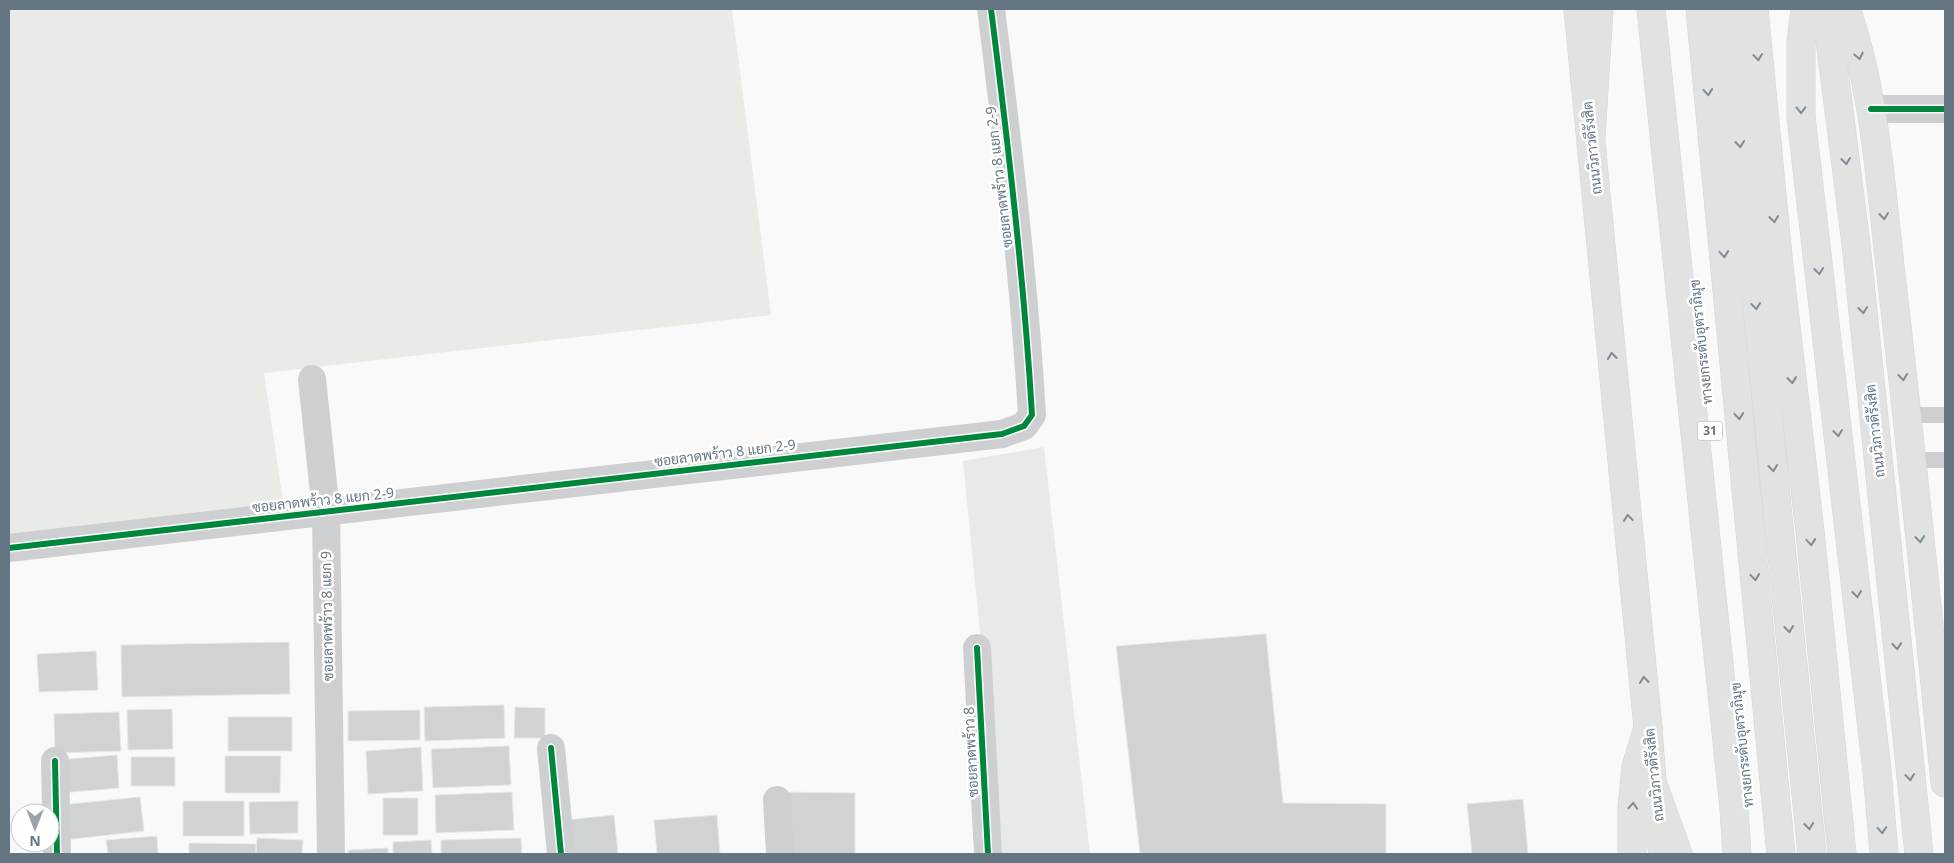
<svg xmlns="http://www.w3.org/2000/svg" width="1954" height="863" font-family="'Noto Sans',Sarabun,sans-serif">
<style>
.built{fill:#e8e9e9}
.green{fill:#e8ebe6}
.building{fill:#d0d2d3;stroke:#e8e8e8}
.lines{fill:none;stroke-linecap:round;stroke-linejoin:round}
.secondary-casing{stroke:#d5d6d7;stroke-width:29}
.primary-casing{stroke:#d5d6d7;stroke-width:29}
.highway-casing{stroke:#d5d6d6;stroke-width:29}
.lane{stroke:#cecfd0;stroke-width:16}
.street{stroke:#cecfd0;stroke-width:28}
.secondary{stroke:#e1e2e2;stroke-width:28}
.primary{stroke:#e1e2e2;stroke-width:28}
.highway{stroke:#e1e2e2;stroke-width:28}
.cycleway-casing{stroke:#fff;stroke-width:9}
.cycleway{stroke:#00873e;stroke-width:6}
.oneway{stroke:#7e8c96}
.labels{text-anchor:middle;stroke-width:5;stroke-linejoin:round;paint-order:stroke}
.shield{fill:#fff;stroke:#939fa8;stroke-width:1}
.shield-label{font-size:12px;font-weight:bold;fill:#657683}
.street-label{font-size:14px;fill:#657683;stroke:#fff}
</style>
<rect width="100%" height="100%" fill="#f9f9f9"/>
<!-- built -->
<path class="built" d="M1044,447L1090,854H1002L963,461Z"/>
<!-- green -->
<path class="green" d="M9,9H732L771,315L264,373L285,515L9,537Z"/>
<!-- building -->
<path class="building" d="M1266,634L1283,803L1386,804V854H1140L1116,646Z
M289,642L290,694L122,697L121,645Z
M96,651L98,690L39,692L37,654Z
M504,705L505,738L425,741L424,707Z
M515,707L545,708V738H514Z
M172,709L173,749L128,750L127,710Z
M420,710V740L348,741V711Z
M119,712L121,751L55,753L54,714Z
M228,717H292V751H228Z
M509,746L511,785L433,788L431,749Z
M421,747L423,791L368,794L366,751Z
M117,755L119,788L60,793L57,760Z
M225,756H281L280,793H225Z
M131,757H175V786H131Z
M512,792L514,830L436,833L435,795Z
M777,792L855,793V854H782Z
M140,797L144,831L64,840L61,805Z
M383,798H418V835H383Z
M1523,799L1528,854H1472L1467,804Z
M183,801H244V836H183Z
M298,801V833L250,834L249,802Z
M614,815L618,854H569L566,820Z
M717,815L720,854H657L654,820Z
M157,836L158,854H108L106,840Z
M257,838L303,840L302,854H256Z
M521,838L522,854H441V840Z
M431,840L432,854H393V842Z
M189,843L256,844V854H189Z
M388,848V854H348V850Z"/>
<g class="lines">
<defs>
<path id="secondary" d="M1578,9L1648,728L1652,782L1663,854
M1826,9L1856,244L1919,854"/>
<path id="primary" d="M1805,9L1801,42V117L1877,771L1884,854
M1846,9C1875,90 1881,189 1891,275C1911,444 1928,614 1945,783
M1632,854V809L1636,766L1648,728"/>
<path id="highway" d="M1651,9L1734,809L1737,854
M1700,9L1781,854
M1727,9L1812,854
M1754,9L1779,267L1810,531L1842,854
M1591,137L1599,9
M1652,782L1678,854"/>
</defs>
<!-- secondary casing -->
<use href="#secondary" class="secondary-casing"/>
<!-- primary casing -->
<use href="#primary" class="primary-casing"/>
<!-- highway casing -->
<use href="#highway" class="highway-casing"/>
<!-- lane -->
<path class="lane" d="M1908,415H1945
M1912,460H1945"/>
<!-- street -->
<path class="street" d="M1871,109H1945
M312,379L326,512L331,854
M9,548L1002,434L1024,426L1032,415C1024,279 1008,144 991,9
M977,648L988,854
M551,748L561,854
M55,761L57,854
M777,800L780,854"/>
<!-- secondary -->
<use href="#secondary" class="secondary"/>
<!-- primary -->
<use href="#primary" class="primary"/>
<!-- highway -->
<use href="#highway" class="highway"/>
<defs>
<path id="cycleway" d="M1871,109H1945
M9,548L1002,434L1024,426L1032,415C1024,279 1008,144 991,9
M977,648L988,854
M551,748L561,854
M55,761L57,854"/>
</defs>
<!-- cycleway casing -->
<use href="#cycleway" class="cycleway-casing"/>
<!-- cycleway -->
<use href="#cycleway" class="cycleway"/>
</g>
<!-- one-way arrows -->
<defs><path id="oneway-chevron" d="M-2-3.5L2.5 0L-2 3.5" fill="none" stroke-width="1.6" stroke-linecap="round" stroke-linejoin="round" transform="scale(1.25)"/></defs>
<g class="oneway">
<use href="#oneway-chevron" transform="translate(1859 56) rotate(77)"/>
<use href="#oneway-chevron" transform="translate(1758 57) rotate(84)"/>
<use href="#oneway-chevron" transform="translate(1708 92) rotate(85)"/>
<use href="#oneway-chevron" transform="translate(1801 110) rotate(89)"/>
<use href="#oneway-chevron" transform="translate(1740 144) rotate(84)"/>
<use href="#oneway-chevron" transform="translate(1846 161) rotate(83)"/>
<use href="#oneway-chevron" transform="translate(1884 216) rotate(83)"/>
<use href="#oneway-chevron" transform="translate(1774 219) rotate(84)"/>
<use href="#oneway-chevron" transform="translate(1724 254) rotate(85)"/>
<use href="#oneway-chevron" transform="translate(1819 271) rotate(83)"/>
<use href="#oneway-chevron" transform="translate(1756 306) rotate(84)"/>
<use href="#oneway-chevron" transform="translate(1863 310) rotate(84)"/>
<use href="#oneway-chevron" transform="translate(1612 356) rotate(-96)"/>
<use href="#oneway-chevron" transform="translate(1903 377) rotate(83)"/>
<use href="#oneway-chevron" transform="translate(1792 380) rotate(83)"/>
<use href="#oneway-chevron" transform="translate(1739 416) rotate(85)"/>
<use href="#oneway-chevron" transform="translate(1838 433) rotate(83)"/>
<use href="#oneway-chevron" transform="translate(1773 468) rotate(84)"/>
<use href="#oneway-chevron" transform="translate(1628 518) rotate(-96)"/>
<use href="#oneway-chevron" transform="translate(1920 539) rotate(84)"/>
<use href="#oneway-chevron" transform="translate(1811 542) rotate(85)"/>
<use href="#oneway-chevron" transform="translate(1755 577) rotate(85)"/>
<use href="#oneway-chevron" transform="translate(1857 594) rotate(83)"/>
<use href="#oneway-chevron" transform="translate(1789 629) rotate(84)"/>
<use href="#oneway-chevron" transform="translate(1897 646) rotate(84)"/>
<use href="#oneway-chevron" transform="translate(1644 680) rotate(-96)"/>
<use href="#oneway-chevron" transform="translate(1910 777) rotate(84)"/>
<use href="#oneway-chevron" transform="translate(1633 806) rotate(-86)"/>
<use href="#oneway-chevron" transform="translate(1809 826) rotate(84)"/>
<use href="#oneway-chevron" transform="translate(1882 830) rotate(86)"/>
</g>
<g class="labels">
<!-- shield labels -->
<rect class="shield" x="1697.5" y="421.5" width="25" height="19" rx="4"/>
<g class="shield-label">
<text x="1710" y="435">31</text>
</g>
<!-- street labels -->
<g class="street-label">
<text transform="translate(1592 148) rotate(-96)" y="5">ถนนวิภาวดีรังสิต</text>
<text transform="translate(999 177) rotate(-97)" y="5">ซอยลาดพร้าว 8 แยก 2-9</text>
<text transform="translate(1701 342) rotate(-96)" y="5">ทางยกระดับอุตราภิมุข</text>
<text transform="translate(1875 431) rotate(-96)" y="5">ถนนวิภาวดีรังสิต</text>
<text transform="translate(725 453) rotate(-7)" y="5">ซอยลาดพร้าว 8 แยก 2-9</text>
<text transform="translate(323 500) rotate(-6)" y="5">ซอยลาดพร้าว 8 แยก 2-9</text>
<text transform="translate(327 616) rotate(-91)" y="5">ซอยลาดพร้าว 8 แยก 9</text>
<text transform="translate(1742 745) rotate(-96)" y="5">ทางยกระดับอุตราภิมุข</text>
<text transform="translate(971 752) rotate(-93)" y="5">ซอยลาดพร้าว 8</text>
<text transform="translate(1654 775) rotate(-96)" y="5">ถนนวิภาวดีรังสิต</text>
</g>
</g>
<!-- border -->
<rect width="1954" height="863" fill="none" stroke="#657683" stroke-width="20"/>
<!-- north arrow -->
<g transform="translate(35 828) rotate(180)"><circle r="24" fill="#ffffff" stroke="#c1c8cd"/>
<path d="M0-4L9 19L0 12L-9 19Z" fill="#99a4ac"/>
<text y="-8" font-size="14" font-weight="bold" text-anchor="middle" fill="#657683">N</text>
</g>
</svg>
